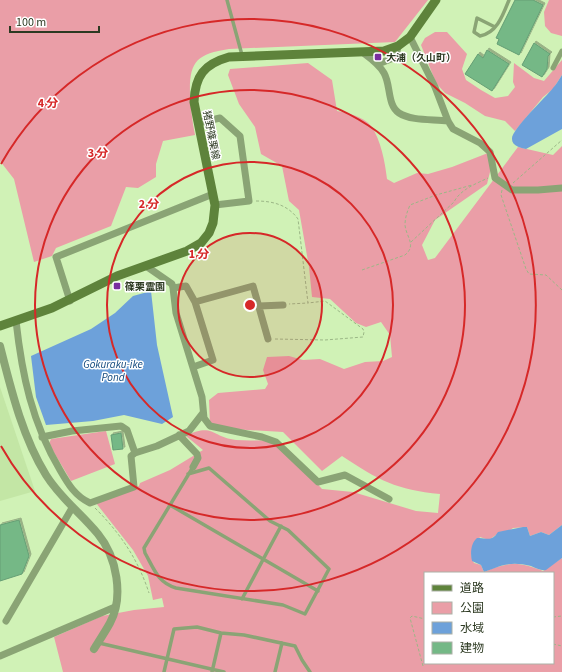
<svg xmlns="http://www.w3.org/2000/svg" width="562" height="672" font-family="'Source Sans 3','Noto Sans JP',sans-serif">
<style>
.built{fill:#c3e6a5}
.green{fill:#ea9ea7;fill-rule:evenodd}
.water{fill:#6da1da}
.building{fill:#74b886;stroke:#669e75;filter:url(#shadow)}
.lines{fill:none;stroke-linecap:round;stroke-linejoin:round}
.path{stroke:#9bb786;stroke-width:1;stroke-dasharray:3 2;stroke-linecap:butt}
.service{stroke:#8aa475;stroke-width:3.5}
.pedestrian{stroke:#8aa475;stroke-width:5}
.minor{stroke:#8aa475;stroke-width:7}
.tertiary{stroke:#8aa475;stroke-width:8}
.secondary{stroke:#5e833b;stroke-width:9}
.ring{fill:none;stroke:#d62828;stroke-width:2}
.poi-dot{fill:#792e9f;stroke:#fff;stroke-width:1.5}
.labels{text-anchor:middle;stroke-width:3;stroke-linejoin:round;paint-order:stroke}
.poi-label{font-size:10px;font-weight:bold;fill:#2c3921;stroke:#fff;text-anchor:start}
.street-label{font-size:10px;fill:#2c3921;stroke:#fff}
.water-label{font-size:11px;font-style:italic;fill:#10487d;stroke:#fff}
.centre{fill:#d62828;stroke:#fff;stroke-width:2}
.ring-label{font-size:12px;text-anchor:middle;font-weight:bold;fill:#d62828;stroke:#fff;stroke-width:3;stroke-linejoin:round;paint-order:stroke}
</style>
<defs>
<filter id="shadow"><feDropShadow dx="2" dy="-2" stdDeviation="0" flood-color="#0004"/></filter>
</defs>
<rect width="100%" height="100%" fill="#d0f2b6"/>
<!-- built -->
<path class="built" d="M0,387L35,491L0,501Z"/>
<!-- green -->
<path class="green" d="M0,0H428L395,42L229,49C196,54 189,62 190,95C191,109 192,121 195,135L163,141L156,164V177L138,188L126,187L111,226L56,248L52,256L34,262L14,179L0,161Z
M549,0H562V36L551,33L545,26L544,12Z
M435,32H447L467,54L462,69L466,80L481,90L495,98L508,96L515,87L513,82L514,63L534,78L544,81L562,60V75L553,89L543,97L515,131L505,121L485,116L465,103L445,93L436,83L421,45L425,38Z
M308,63L332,80L337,111C347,113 363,116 371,126C381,140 385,162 387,179L394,183L417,173L428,174L452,167L488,153L491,168L487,184L435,220L422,245L428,260L435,258L518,147L553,155L562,146V525L549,535L541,532L530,536L527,527L513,528L509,531L500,532L489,540L480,537C474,546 468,553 474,563L481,565L484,572C507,562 519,561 543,571L562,558V672H63L54,637L102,616L134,610L164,607L162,598L153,600L148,576L133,550L96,503L139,486L140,483L170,470L203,450L186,436C213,422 213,438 236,440C250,441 264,440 277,440L322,489L353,492L416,511L438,513L440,494C397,490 378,480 342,456L322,471L283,432L215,428L210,425L209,400L218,393L265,389L268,384L263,370L267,357L289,356L303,360L320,359L344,369L365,362L383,361L392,357L390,335L381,322L366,327L356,323L330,299L312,297L309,267L299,210L289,201L282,166L261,154L255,127L239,104L228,75L230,69ZM425,573H553V663H425Z
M106,431L115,464L71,481L49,444L51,439Z"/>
<!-- water -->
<path class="water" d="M562,75V129L526,149C521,148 512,146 512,139C511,130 546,97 553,88C557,84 559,79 562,75Z
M151,291L157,345L173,417L162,424L124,415L93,421L46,425L36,397L31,356L91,329L115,313L133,296Z
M562,525V558L546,570C541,571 536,568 531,566C510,561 503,565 484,572L481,565L472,561C470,553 471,543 477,538C486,537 491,543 498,532L523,527H527L530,536L541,532L549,535Z"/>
<!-- building -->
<path class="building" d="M515,0H533L543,5L519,55L497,44L499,39L496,38Z
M534,43L550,54L548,56L547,69L542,77L522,65Z
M487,50L509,64L492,91L465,74L478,54L483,58Z
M121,433L123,449L113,450L111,435Z
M19,520L29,556L22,574L0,581V525Z"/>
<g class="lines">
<!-- path -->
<path class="path" d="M513,183L562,140
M502,190L501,195L526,269L529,274L546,275L562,290
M256,201C273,201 288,205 298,219L308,303L289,304
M411,242L454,202C460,190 475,184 488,178
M362,270L405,255C417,245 406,237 405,225C405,218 407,212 410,205L436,195L472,185
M275,339L325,340L363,337L364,332L363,329L325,301L308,303
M95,508C120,533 138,559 149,593
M553,617L562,616
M553,644L562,646
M423,666L410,618L412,616L425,619"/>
<!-- service -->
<path class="service" d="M227,0L242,55
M495,27L477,18L474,32L480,36C497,33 503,15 509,0
M188,474L209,468L270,521L288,530L329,569L305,614L283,605L176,588C158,583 154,569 145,553L144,548L193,467
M170,505L318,591
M242,599L281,526
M99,643L224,672
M164,672L174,629L197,627L221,633L244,635L295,646L302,660L310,672
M212,672L221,633
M275,672L282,643"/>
<!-- pedestrian -->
<path class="pedestrian" d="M553,68L562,51"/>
<!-- minor -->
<path class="minor" d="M410,37L435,87L448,121L453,129L480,143L490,152L495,178L512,190H538L562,188
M362,52C370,58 379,64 384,73C391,85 387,105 399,113C411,121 433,119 448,121
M378,64L396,57L398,46
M198,123L220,118L240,136L249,201L215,205
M146,266L172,284L173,288L176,313L202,397L204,418L210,426L262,437L276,442L318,482L345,475L389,499
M173,288L186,286L195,302L213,360L193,367
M70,301L56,257L213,194
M195,302L253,286L268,339
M259,306L283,305
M16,321C22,375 32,423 60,470C68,484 75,496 90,503L134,487L131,456L135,453
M179,435L197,454L198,458L193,467
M42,437L72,431L121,426L127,430L135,453L157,446L189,431L203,413
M6,621L72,508
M0,656L115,607"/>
<!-- tertiary -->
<path class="tertiary" d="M0,346C11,389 22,436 46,475C61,499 81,513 98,534C117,557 124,597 110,623C105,632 99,641 94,649"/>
<!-- secondary -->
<path class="secondary" d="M0,326L52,308L117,276L187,251L201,243L209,233L213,223L215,205L194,102C195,76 204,64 229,57L384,51L398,46L410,37L436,0"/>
</g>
<!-- distance rings -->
<circle cx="250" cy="305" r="72" fill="#d62828" fill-opacity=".12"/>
<g class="ring">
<circle cx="250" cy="305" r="72"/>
<circle cx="250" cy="305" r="143"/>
<circle cx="250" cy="305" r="215"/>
<path d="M1 164A286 286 0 1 1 1 446"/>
</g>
<!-- markers -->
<g class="poi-dot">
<rect x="374" y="53" width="8" height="8" rx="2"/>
<rect x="113" y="282" width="8" height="8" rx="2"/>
</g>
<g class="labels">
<!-- poi labels -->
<g class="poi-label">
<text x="386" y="61">大浦（久山町）</text>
<text x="125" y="290">篠栗霊園</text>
</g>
<!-- street labels -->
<g class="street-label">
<text transform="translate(212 135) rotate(79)" y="4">猪野篠栗線</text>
</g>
<!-- water labels -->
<g class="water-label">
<text x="113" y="368">Gokuraku-ike<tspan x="113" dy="13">Pond</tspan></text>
</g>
</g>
<circle cx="250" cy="305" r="6" class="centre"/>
<g class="ring-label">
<text x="48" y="107">4 分</text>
<text x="98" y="157">3 分</text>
<text x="149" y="208">2 分</text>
<text x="199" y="258">1 分</text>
</g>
<!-- legend -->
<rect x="424" y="572" width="130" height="92" fill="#ffffff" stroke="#abb0a6"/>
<rect x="432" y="585" width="20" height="6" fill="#5e833b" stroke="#abb0a6"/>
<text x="460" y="592" font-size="12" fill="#2c3921">道路</text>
<rect x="432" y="602" width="20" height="12" fill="#ea9ea7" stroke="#abb0a6"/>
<text x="460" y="612" font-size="12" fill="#2c3921">公園</text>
<rect x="432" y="622" width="20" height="12" fill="#6da1da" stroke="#abb0a6"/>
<text x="460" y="632" font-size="12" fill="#2c3921">水域</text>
<rect x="432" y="642" width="20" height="12" fill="#74b886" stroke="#abb0a6"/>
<text x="460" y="652" font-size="12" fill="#2c3921">建物</text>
<!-- scale -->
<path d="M10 26v6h89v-6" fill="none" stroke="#2c3921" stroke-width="2"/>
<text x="16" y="26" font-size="12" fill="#2c3921" stroke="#ffffff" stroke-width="3" paint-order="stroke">100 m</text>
</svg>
